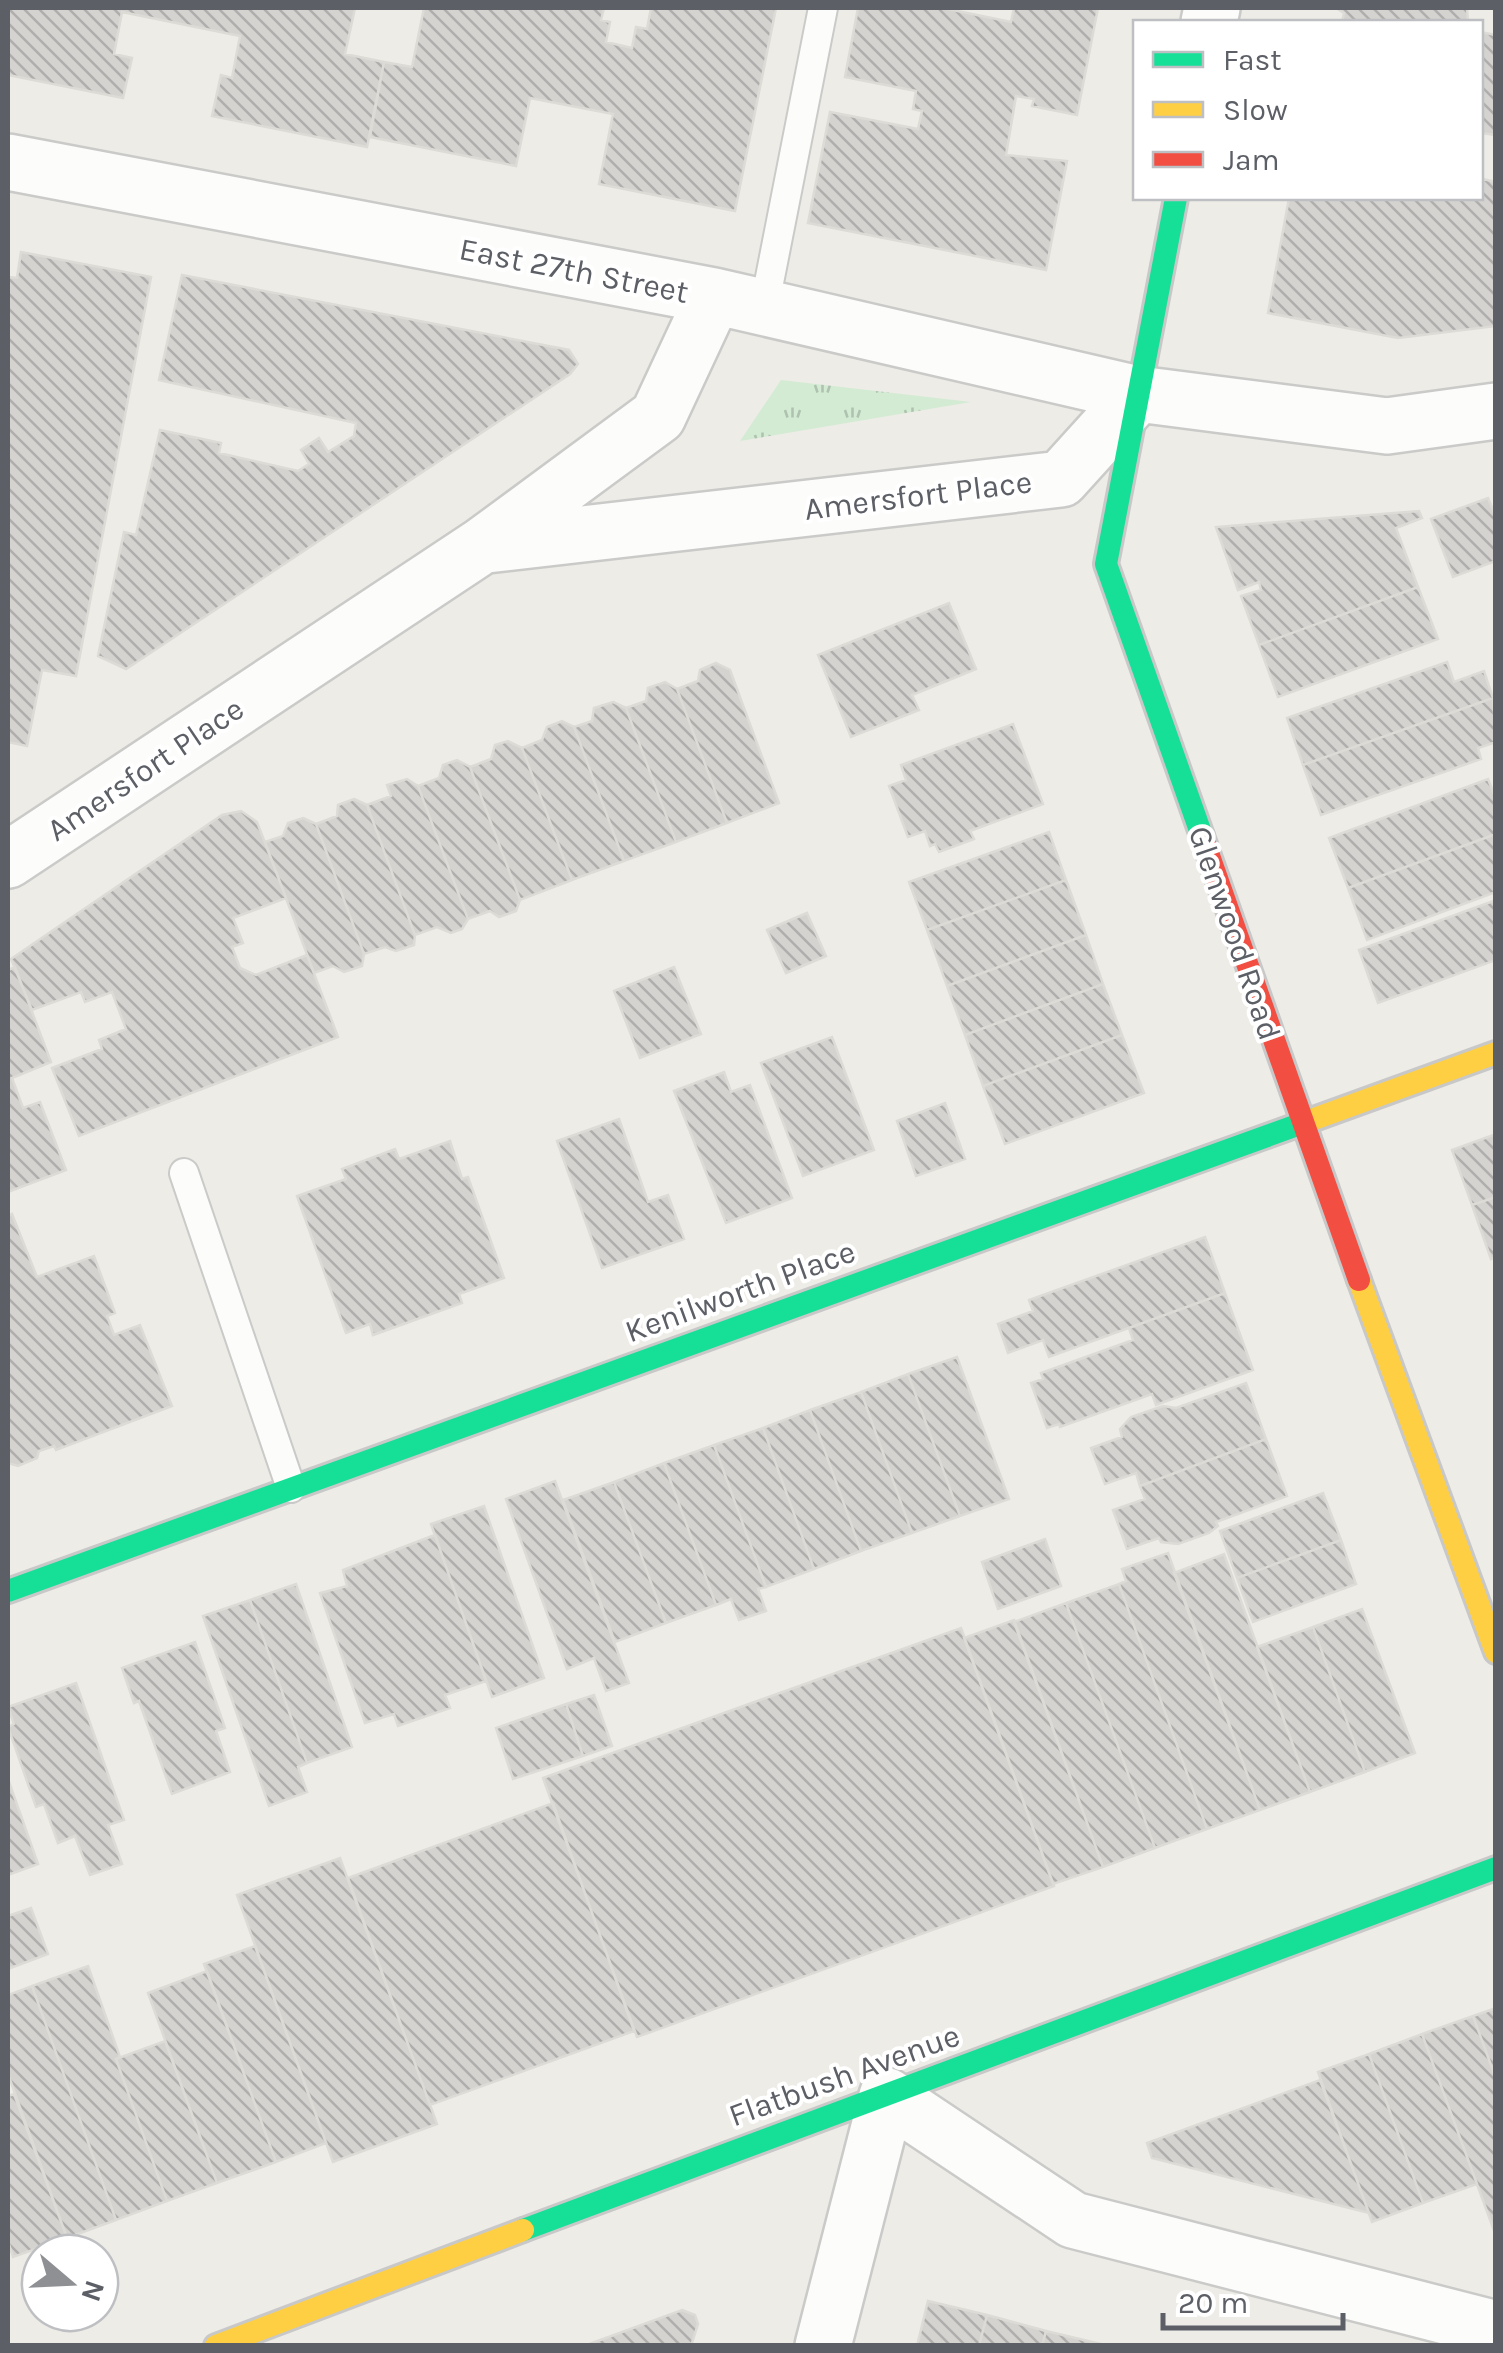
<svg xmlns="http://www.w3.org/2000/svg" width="1503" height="2353" font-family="Karla,sans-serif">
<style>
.grass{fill:url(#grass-tufts)}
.building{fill:url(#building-back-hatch);stroke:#dcdbd6;stroke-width:2.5}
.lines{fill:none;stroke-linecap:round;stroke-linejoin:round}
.lane-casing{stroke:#cacac9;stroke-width:32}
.street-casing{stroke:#cacac9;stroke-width:60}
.fast-casing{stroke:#c8c8c8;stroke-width:28}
.slow-casing{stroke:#c8c8c8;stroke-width:28}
.jam-casing{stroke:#c8c8c8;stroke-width:28}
.lane{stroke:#fcfcfb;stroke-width:28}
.street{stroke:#fcfcfb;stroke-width:55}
.fast{stroke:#16e098;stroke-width:22}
.slow{stroke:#ffcf43;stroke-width:22}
.jam{stroke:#f24e42;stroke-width:22}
.labels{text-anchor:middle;stroke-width:8;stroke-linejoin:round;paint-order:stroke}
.street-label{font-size:32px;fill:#5c5f66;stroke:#fff}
</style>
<defs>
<pattern id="grass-tufts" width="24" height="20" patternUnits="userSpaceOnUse" patternTransform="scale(2.5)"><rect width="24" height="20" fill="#d3ebd3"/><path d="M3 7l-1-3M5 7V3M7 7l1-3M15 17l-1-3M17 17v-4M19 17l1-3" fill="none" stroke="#aec2af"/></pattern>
<pattern id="building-back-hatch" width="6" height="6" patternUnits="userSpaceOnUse" patternTransform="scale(2.5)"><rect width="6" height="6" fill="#d4d3d0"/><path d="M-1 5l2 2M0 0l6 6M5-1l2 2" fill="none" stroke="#afaead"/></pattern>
</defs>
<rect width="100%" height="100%" fill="#edece7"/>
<!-- grass -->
<path class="grass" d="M781,380L971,402L740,441Z"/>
<!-- building -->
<path class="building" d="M8,8H355L345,54L384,62L367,147L212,116L221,75L232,78L240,36L122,12L114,54L132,58L123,98L8,75Z
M424,8H604L601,20L610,22L606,42L632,48L636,27L647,29L651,8H776L735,211L599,184L613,114L530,98L516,166L370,137L384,62L412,67Z
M858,8H943L1011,22L1014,8H1098L1077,115L1032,106L1034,99L1016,96L1006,155L1067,161L1046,270L808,223L830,112L918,129L922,111L913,109L916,91L845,77Z
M1336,8H1467L1468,22H1342L1344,13Z
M1480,32L1496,35V135L1480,133Z
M1483,179L1496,182V326L1398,338L1268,313L1289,198H1480Z
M21,252L151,277L76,676L42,670L27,746L8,742V277L17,278Z
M182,275L569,350L578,364L570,374L126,669L98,656L124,532L136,535L160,430L221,443L219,453L298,471L309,464L301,450L319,438L328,452L354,436L356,423L159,380Z
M1488,498L1496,517V561L1453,577L1431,519Z
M1419,511L1422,518L1396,528L1418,587L1259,645L1241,596L1261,590L1259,582L1238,590L1216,527Z
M1418,587L1438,639L1278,697L1259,645Z
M949,603L976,669L912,695L919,710L851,737L818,655Z
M1447,662L1454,682L1484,671L1493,698L1303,765L1287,718Z
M716,663L730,670L779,803L727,823L677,689L698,681L700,670Z
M665,682L677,689L727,823L676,842L626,708L646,701L648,688Z
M1493,698L1496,742L1478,748L1481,759L1321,815L1303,765Z
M613,702L626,708L676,842L624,861L574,727L592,721L594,708Z
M562,721L574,727L624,861L572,880L522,748L542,740L547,727Z
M1013,724L1043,804L970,831L974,839L939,852L935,844L930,846L925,831L908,837L889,786L906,780L901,765Z
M508,741L522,748L572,880L520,900L470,767L491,759L495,745Z
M457,760L470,767L520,900L516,911L499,917L490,911L468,919L418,786L439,778L443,765Z
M407,779L418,786L468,919L462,929L451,933L437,927L415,935L367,805L391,796L387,785Z
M1488,779L1496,799V834L1348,888L1329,838Z
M354,799L367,805L415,935L414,945L396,951L385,947L364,954L316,824L337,816L338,805Z
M241,811L257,822L286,898L233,918L243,943L232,947L240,968L256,975L307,955L338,1037L79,1136L52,1068L102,1049L99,1040L126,1029L112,992L85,1002L81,992L32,1010L11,959L222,815Z
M303,818L316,824L364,954L362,966L344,972L333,966L314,973L265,842L283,836L288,823Z
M1049,832L1066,880L927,930L909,882Z
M1496,834V892L1367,940L1348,888Z
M1066,880L1086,935L947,986L927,930Z
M1496,900V960L1378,1003L1359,950Z
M807,913L826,956L786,973L767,930Z
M1086,935L1103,984L965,1035L947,986Z
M15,967L51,1062L12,1078L23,1108L40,1102L66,1170L8,1192V970Z
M674,967L701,1034L640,1058L614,991Z
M1103,984L1122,1035L983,1086L965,1035Z
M1122,1035L1144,1093L1005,1144L983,1086Z
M832,1037L874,1150L803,1176L761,1063Z
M724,1072L731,1092L750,1085L792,1198L726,1223L674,1091Z
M945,1103L965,1159L916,1176L897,1121Z
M619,1119L648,1202L668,1195L684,1239L602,1268L557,1141Z
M1496,1134V1197L1472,1205L1452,1150Z
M450,1141L462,1179L468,1177L504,1278L459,1294L462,1303L373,1335L370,1324L346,1333L297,1196L346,1179L342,1169L395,1149L399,1159Z
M1496,1197V1257L1491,1259L1472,1205Z
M12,1214L37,1277L94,1256L115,1313L107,1316L114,1335L140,1325L172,1406L56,1450L54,1446L39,1451L37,1458L18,1466L8,1463V1216Z
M1205,1237L1225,1293L1049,1357L1043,1340L1008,1353L998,1324L1033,1311L1029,1300Z
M1225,1293L1253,1370L1156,1405L1152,1394L1060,1427L1059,1424L1047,1428L1031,1383L1043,1379L1041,1373L1133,1340L1129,1328Z
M957,1357L1009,1499L960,1516L908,1374Z
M908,1374L960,1516L912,1533L861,1392Z
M1246,1383L1266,1439L1140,1486L1136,1473L1105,1484L1091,1448L1122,1437L1120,1429L1131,1417L1163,1406L1176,1408Z
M861,1392L912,1533L861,1551L810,1410Z
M810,1410L861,1551L814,1569L763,1428Z
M763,1428L814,1569L766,1587L714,1445Z
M1266,1439L1287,1496L1216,1522L1218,1526L1209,1533L1178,1544L1161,1542L1159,1538L1127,1549L1113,1510L1145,1499L1140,1486Z
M714,1445L766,1587L758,1589L766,1611L739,1620L731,1599L716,1605L664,1463Z
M664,1463L716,1605L666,1623L614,1482Z
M555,1481L629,1683L606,1691L594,1658L567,1669L506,1499Z
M614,1482L666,1623L615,1642L563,1500Z
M1323,1493L1341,1540L1237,1578L1220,1531Z
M484,1506L544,1678L492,1697L431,1524Z
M435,1535L486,1681L445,1695L450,1708L398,1726L394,1714L365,1723L320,1593L347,1586L343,1570Z
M1045,1539L1061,1586L998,1609L982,1562Z
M1341,1540L1356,1584L1253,1622L1237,1578Z
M1168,1553L1260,1810L1207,1829L1119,1584L1126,1581L1122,1569Z
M1224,1554L1310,1792L1260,1810L1174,1573Z
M296,1584L352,1747L307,1763L250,1600Z
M1119,1584L1207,1829L1155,1848L1066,1603Z
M250,1600L307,1763L298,1767L307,1792L269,1806L203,1616Z
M1066,1603L1155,1848L1103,1867L1014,1622Z
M1362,1609L1415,1753L1365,1772L1313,1627Z
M1014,1620L1103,1867L1053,1884L964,1638Z
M1313,1627L1365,1772L1310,1792L1257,1647Z
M961,1628L1054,1886L637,2037L543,1778Z
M195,1642L225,1728L216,1731L230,1772L172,1794L139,1701L134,1703L122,1668Z
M76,1683L124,1820L108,1825L122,1864L90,1875L75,1836L58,1843L44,1804L36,1807L8,1727L14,1724L8,1707Z
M594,1695L612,1746L583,1756L566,1704Z
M566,1704L583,1756L513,1779L496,1728Z
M8,1779L38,1864L8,1875Z
M553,1803L634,2031L430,2105L348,1878Z
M340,1858L437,2124L333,2162L237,1895Z
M31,1908L48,1954L8,1969V1916Z
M255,1946L326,2143L276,2162L204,1964Z
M88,1966L120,2057L116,2059L167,2201L116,2220L32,1986Z
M207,1971L276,2162L217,2183L148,1993Z
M32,1986L116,2220L67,2238L8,2074V1995Z
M1496,2008V2079L1473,2016Z
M1473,2016L1496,2079V2236L1422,2034Z
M1422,2034L1477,2184L1423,2203L1369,2054Z
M165,2041L217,2183L167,2201L116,2059Z
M1369,2054L1423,2203L1372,2222L1318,2072Z
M1320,2080L1369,2213L1152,2158L1147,2143Z
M14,2094L67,2238L13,2257L8,2241V2096Z
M928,2301L987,2315L979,2346H917Z
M682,2310L695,2315L698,2324L691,2346H584Z
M987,2315L1046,2331L1042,2346H979Z
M1046,2331L1105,2345L1042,2346Z"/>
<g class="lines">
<defs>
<path id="lane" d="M764,308L823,8
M184,1173L291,1488"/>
<path id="street" d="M1209,22L1212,8
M8,162L714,296L1138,394L1387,426L1496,411
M487,545L1061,479L1138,394
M8,860L483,545L658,416L714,296
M823,2346L887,2096L1073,2220L1496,2329"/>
<path id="fast" d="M1176,198L1106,564L1202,836
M8,1591L1314,1119
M523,2230L1496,1868"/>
<path id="slow" d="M1314,1119L1496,1053
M1359,1280L1496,1652
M216,2346L523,2230"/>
<path id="jam" d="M1202,836L1359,1280"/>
</defs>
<!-- lane casing -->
<use href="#lane" class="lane-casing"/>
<!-- street casing -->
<use href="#street" class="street-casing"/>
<!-- fast casing -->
<use href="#fast" class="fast-casing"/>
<!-- slow casing -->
<use href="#slow" class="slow-casing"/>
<!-- jam casing -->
<use href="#jam" class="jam-casing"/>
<!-- lane -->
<use href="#lane" class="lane"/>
<!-- street -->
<use href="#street" class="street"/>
<!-- fast -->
<use href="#fast" class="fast"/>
<!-- slow -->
<use href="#slow" class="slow"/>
<!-- jam -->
<use href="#jam" class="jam"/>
</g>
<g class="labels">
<!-- street labels -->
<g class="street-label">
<text transform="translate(574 270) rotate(11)" y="11">East 27th Street</text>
<text transform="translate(918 495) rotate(-7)" y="11">Amersfort Place</text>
<text transform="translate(145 769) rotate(-34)" y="11">Amersfort Place</text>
<text transform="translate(1235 933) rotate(71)" y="11">Glenwood Road</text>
<text transform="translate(740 1291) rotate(-20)" y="11">Kenilworth Place</text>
<text transform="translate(844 2075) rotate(-20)" y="11">Flatbush Avenue</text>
</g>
</g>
<!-- border -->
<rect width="1503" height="2353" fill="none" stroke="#5c5f66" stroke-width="20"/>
<!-- legend -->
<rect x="1133" y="20" width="350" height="180" fill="#ffffff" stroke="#bebfc2" stroke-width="2.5"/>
<rect x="1153" y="52" width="50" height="15" fill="#16e098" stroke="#bebfc2" stroke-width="2.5"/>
<text x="1223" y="70" font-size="30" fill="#5c5f66">Fast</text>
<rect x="1153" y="102" width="50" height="15" fill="#ffcf43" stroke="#bebfc2" stroke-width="2.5"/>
<text x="1223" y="120" font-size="30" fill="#5c5f66">Slow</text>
<rect x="1153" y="152" width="50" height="15" fill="#f24e42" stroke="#bebfc2" stroke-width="2.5"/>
<text x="1223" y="170" font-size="30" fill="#5c5f66">Jam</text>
<!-- north arrow -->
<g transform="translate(70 2283) rotate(109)"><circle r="48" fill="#ffffff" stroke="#bebfc2" stroke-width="2.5"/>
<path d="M0-8L18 38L0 25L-18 38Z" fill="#8f9093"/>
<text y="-15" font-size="28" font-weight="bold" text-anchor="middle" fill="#5c5f66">N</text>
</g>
<!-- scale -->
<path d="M1163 2313v15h180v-15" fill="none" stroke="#5c5f66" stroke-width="5"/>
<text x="1178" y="2313" font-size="30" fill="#5c5f66" stroke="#ffffff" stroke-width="8" paint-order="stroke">20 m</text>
</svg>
